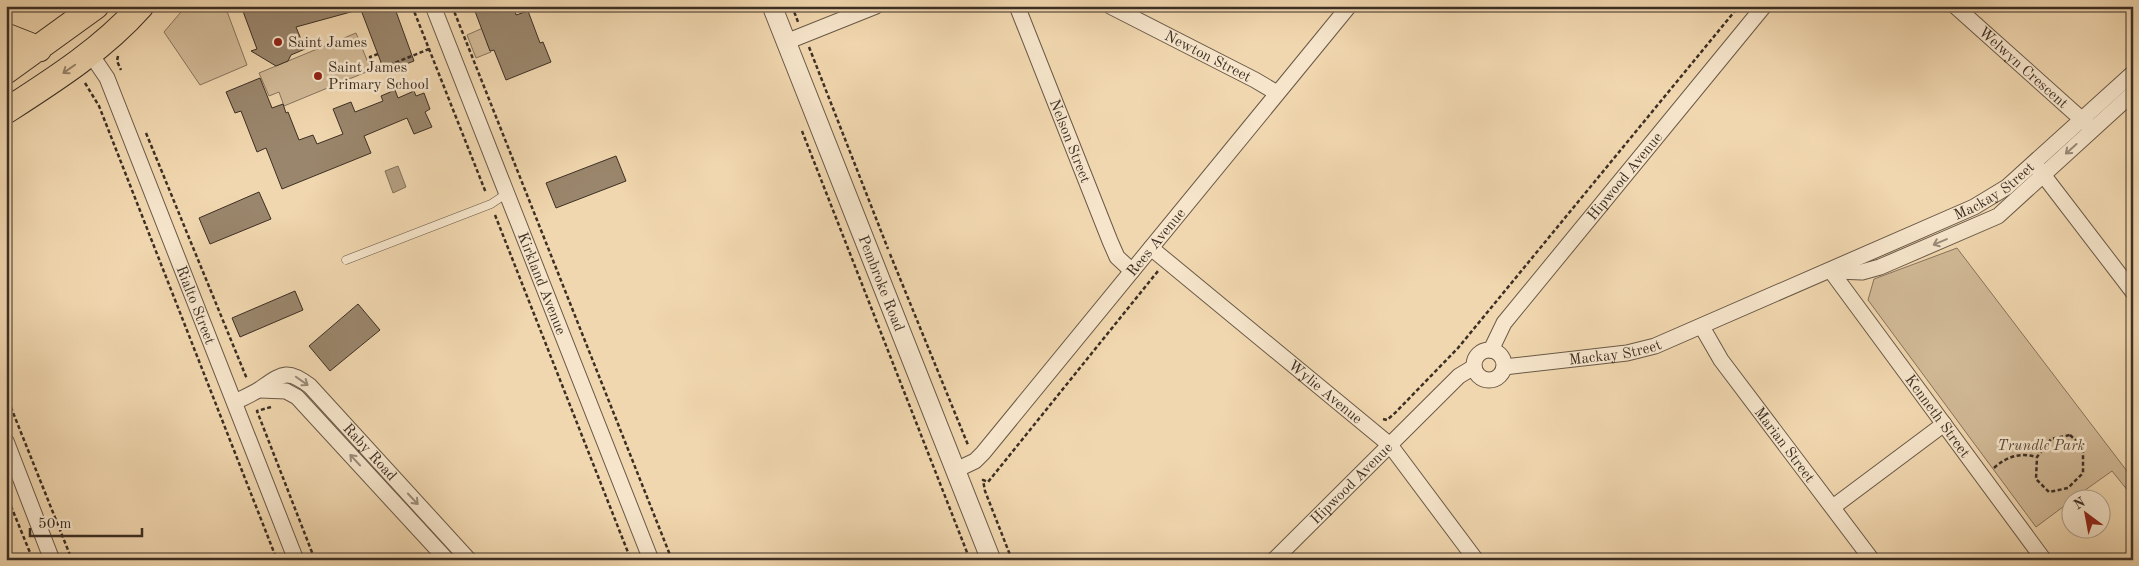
<svg xmlns="http://www.w3.org/2000/svg" width="2139" height="566" font-family="'Old Standard TT',serif">
<style>
.green{fill:#d2ba97;stroke:#87745e}
.water{fill:#b39e80;stroke:#83725b}
.building{fill:#9a866c;stroke:#3c2f24}
.lines{fill:none;stroke-linecap:round;stroke-linejoin:round}
.service-casing{stroke:#695947;stroke-width:9}
.minor-casing{stroke:#695947;stroke-width:17}
.tertiary-casing{stroke:#695947;stroke-width:21}
.trunk-casing{stroke:#3c2f24;stroke-width:27}
.path{stroke:#3c2f24;stroke-width:2.5;stroke-dasharray:4 2.5;stroke-linecap:butt}
.service{stroke:#f6e5cb;stroke-width:8}
.minor{stroke:#f6e5cb;stroke-width:15}
.tertiary{stroke:#f6e5cb;stroke-width:19}
.trunk{stroke:#f1d7af;stroke-width:25}
.oneway{stroke:#96836a}
.oneway2{stroke:#998a78}
.poi-dot{fill:#8f2418;stroke:#f6e5cb;stroke-width:2}
.labels{text-anchor:middle;stroke-width:5;stroke-linejoin:round;paint-order:stroke}
.poi-label{font-size:15px;fill:#3c2f24;stroke:#f6e5cb;text-anchor:start}
.street-label{font-size:15px;fill:#3c2f24;stroke:#f6e5cb}
.park-label{font-size:15px;font-style:italic;fill:#5a4b3b;stroke:#f6e5cb}
</style>
<rect width="100%" height="100%" fill="#f1d7af"/>
<filter id="stains"><feTurbulence type="fractalNoise" baseFrequency=".004" numOctaves="4"/><feColorMatrix values="0 0 0 0 .2 0 0 0 0 .09 0 0 0 0 .02 0 0 0 .5 -.17"/></filter>
<radialGradient id="worn" r=".72"><stop offset=".6" stop-color="#630" stop-opacity="0"/><stop offset="1" stop-color="#630" stop-opacity=".3"/></radialGradient>
<!-- green -->
<path class="green" d="M186,6H225L247,65L200,85L164,32Z
M485,27L491,41L487,43L491,52L476,58L467,35Z
M356,33L371,70L284,106L279,92L269,96L259,73Z
M1957,248L2133,479V497L2112,471L2074,498H2072L2071,501L2036,527L1868,300L1874,279Z"/>
<!-- water -->
<path class="water" d="M398,166L406,187L393,193L385,171Z"/>
<!-- building -->
<path class="building" d="M241,6H357L358,10L296,27L305,49L291,55L288,61L276,66L251,51L257,49Z
M372,6H394L414,61L388,71L385,64L382,65L361,10Z
M473,6H514L516,15L528,11L540,43L543,42L551,62L506,80L494,50L490,51Z
M260,78L272,108L283,104L286,113L288,112L299,140L313,135L317,144L343,134L333,109L351,102L355,112L383,101L381,96L395,90L398,98L414,91L416,96L424,93L430,109L425,112L432,127L414,134L407,118L364,136L371,153L282,189L266,148L257,152L241,111L235,113L226,92Z
M616,156L626,181L556,208L546,183Z
M259,192L271,219L210,244L199,218Z
M295,291L303,310L240,337L232,318Z
M358,304L380,330L330,371L309,346Z"/>
<g class="lines">
<defs>
<path id="service" d="M346,260L491,204L506,194"/>
<g id="minor">
<path id="s1" d="M433,6L651,560"/>
<path id="s2" d="M1017,6L1110,241L1117,257L1132,271"/>
<path id="s3" d="M1110,6L1255,80L1277,93"/>
<path id="s4" d="M1955,6L2088,125"/>
<path d="M786,42L876,6"/>
<path id="s5" d="M90,53L107,78L296,560"/>
<path d="M2038,168L2133,292"/>
<path id="s6" d="M1151,248L1390,445L1476,560"/>
<path id="s7" d="M1831,271L2044,560"/>
<path d="M1836,271L1862,272L1880,267L1998,216L2133,93"/>
<path id="s8" d="M1702,327L1721,360L1872,560"/>
<circle cx="1489" cy="365" r="15"/>
<path id="s9" d="M1491,350L1504,323L1764,6"/>
<path id="s10" d="M1504,367L1627,353L1655,346L1974,207L2007,187L2133,73"/>
<path d="M260,390L286,391L297,397L447,560"/>
<path id="s11" d="M235,402C243,398 252,394 260,389C282,374 287,368 310,386L469,560"/>
<path d="M6,441L52,560"/>
<path id="s12" d="M956,470L975,461L983,453L1349,6"/>
<path d="M1833,507L1944,424"/>
<path id="s13" d="M1274,560L1459,376L1474,367"/>
</g>
<g id="tertiary">
<path id="s14" d="M772,6L991,560"/>
</g>
<path id="trunk" d="M6,36L39,49
M6,71L96,6
M6,111C54,80 103,49 141,6"/>
</defs>
<!-- service casing -->
<use href="#service" class="service-casing"/>
<!-- minor casing -->
<use href="#minor" class="minor-casing"/>
<!-- tertiary casing -->
<use href="#tertiary" class="tertiary-casing"/>
<!-- trunk casing -->
<use href="#trunk" class="trunk-casing"/>
<!-- path -->
<path class="path" d="M412,6L486,193
M452,6L672,560
M792,6L798,22
M809,47L888,249
M378,54L370,57L375,71L429,49
M118,56L117,61L121,70
M85,83L99,106L277,560
M802,131L970,560
M146,133L247,379
M495,215L631,560
M890,254L968,445
M6,395L72,560
M271,407L257,411L315,560
M1383,419L1387,420L1395,413L1458,348L1739,6
M2070,435L2083,447V473L2068,488L2049,492L2036,479L2037,457L2051,439Z
M1994,468C2006,457 2020,452 2036,457
M6,494L33,560
M1012,560L985,491L983,480L988,482L1158,271"/>
<!-- service -->
<use href="#service" class="service"/>
<!-- minor -->
<use href="#minor" class="minor"/>
<!-- tertiary -->
<use href="#tertiary" class="tertiary"/>
<!-- trunk -->
<use href="#trunk" class="trunk"/>
</g>
<!-- one-way arrows -->
<defs><path id="oneway-shaft" d="M-6 0H5M1.5-3L5.5 0L1.5 3" fill="none" stroke-width="1.6" stroke-linecap="round" stroke-linejoin="round" transform="scale(1.25)"/></defs>
<use class="oneway" href="#oneway-shaft" transform="translate(69 69) rotate(145)"/>
<g class="oneway2">
<use href="#oneway-shaft" transform="translate(2071 149) rotate(138)"/>
<use href="#oneway-shaft" transform="translate(1940 242) rotate(157)"/>
<use href="#oneway-shaft" transform="translate(302 381) rotate(35)"/>
<use href="#oneway-shaft" transform="translate(355 460) rotate(-133)"/>
<use href="#oneway-shaft" transform="translate(413 499) rotate(47)"/>
</g>
<!-- markers -->
<g class="poi-dot">
<circle cx="278" cy="42" r="5"/>
<circle cx="318" cy="76" r="5"/>
</g>
<g class="labels">
<!-- poi labels -->
<g class="poi-label">
<text x="288" y="47">Saint James</text>
<text x="328" y="72">Saint James<tspan x="328" dy="17">Primary School</tspan></text>
</g>
<!-- street labels -->
<g class="street-label">
<text dy="5" stroke="none"><textPath href="#s3" startOffset="110">Newton Street</textPath></text>
<text dy="5" stroke="none"><textPath href="#s4" startOffset="92">Welwyn Crescent</textPath></text>
<text dy="5" stroke="none"><textPath href="#s2" startOffset="145">Nelson Street</textPath></text>
<text dy="5" stroke="none"><textPath href="#s9" startOffset="220">Hipwood Avenue</textPath></text>
<text dy="5" stroke="none"><textPath href="#s10" startOffset="526">Mackay Street</textPath></text>
<text dy="5" stroke="none"><textPath href="#s12" startOffset="305">Rees Avenue</textPath></text>
<text dy="5" stroke="none"><textPath href="#s1" startOffset="298">Kirkland Avenue</textPath></text>
<text dy="5" stroke="none"><textPath href="#s14" startOffset="298">Pembroke Road</textPath></text>
<text dy="5" stroke="none"><textPath href="#s5" startOffset="274">Rialto Street</textPath></text>
<text dy="5" stroke="none"><textPath href="#s10" startOffset="112">Mackay Street</textPath></text>
<text dy="5" stroke="none"><textPath href="#s6" startOffset="226">Wylie Avenue</textPath></text>
<text dy="5" stroke="none"><textPath href="#s7" startOffset="180">Kenneth Street</textPath></text>
<text dy="5" stroke="none"><textPath href="#s8" startOffset="144">Marian Street</textPath></text>
<text dy="5" stroke="none"><textPath href="#s11" startOffset="174">Raby Road</textPath></text>
<text dy="5" stroke="none"><textPath href="#s13" startOffset="109">Hipwood Avenue</textPath></text>
</g>
<!-- park labels -->
<g class="park-label">
<text x="2041" y="450">Trundle Park</text>
</g>
</g>
<!-- margin -->
<rect width="2139" height="566" fill="none" stroke="#f1d7af" stroke-width="25"/>
<rect x="8" y="8" width="2124" height="551" fill="none" stroke="#3c2f24" stroke-width="2.5"/>
<rect x="12" y="12" width="2114" height="541" fill="none" stroke="#3c2f24"/>
<!-- north arrow -->
<g transform="translate(2086 514) rotate(328)"><circle r="24" fill="#f6e5cb" stroke="#ac9c88"/>
<path d="M0-4L9 19L0 12L-9 19Z" fill="#8f2418"/>
<text y="-8" font-size="14" font-weight="bold" text-anchor="middle" fill="#3c2f24">N</text>
</g>
<!-- scale -->
<path d="M30 528v8h112v-8" fill="none" stroke="#3c2f24" stroke-width="2.5"/>
<text x="38" y="528" font-size="15" fill="#3c2f24" stroke="#f6e5cb" stroke-width="4" paint-order="stroke">50 m</text>
<rect width="100%" height="100%" filter="url(#stains)"/>
<rect width="100%" height="100%" fill="url(#worn)"/>
</svg>
